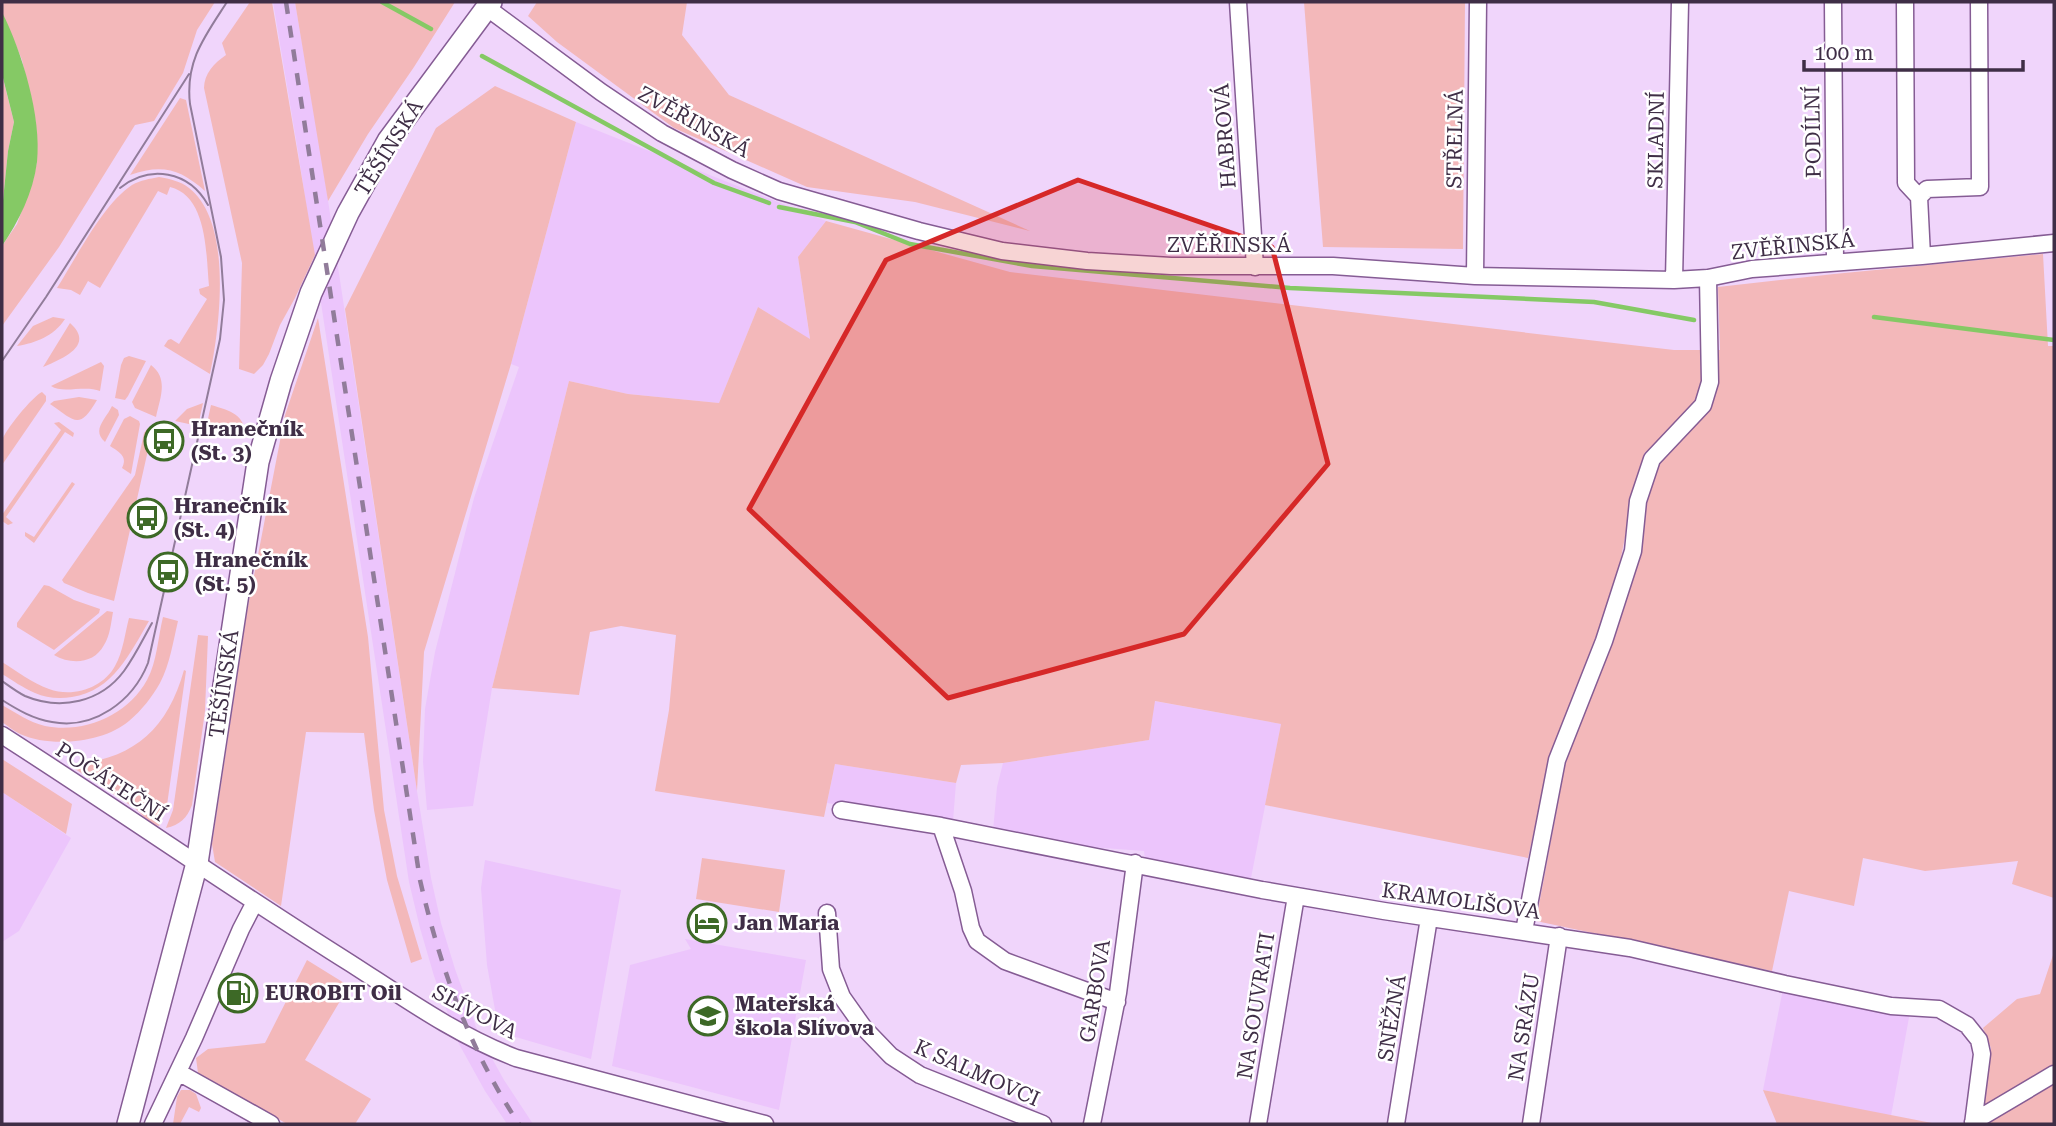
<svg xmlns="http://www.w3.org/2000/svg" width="2056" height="1126" font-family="'Roboto Serif',serif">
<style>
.built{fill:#ecc5fc}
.green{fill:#f3b8ba}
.water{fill:#85c965}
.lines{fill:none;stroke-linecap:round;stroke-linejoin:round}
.stream{stroke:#85c965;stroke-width:4.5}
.minor-casing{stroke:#855c94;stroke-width:19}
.major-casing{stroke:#855c94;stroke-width:24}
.minor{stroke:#fff;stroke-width:16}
.major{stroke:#fff;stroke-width:21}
.tram{stroke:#917c9a;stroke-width:2}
.rail{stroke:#917c9a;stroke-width:4.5;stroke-dasharray:12 12;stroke-linecap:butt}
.marked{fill:#d62828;fill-opacity:0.2;stroke:#d62828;stroke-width:5;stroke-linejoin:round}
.labels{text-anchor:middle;stroke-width:5;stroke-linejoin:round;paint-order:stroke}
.street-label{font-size:21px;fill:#3f2e46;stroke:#fff}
.poi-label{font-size:21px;font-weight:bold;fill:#3f2e46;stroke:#fff;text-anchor:start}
</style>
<rect width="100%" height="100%" fill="#f0d5fb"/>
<!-- built -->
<path class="built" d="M273,2H295L321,154L417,791L431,878L441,923L455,969L479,1035L504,1080L533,1124H507L485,1091L459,1044L434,976L420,928L409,882L299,158Z
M576,122L826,221L798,257L810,340L758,307L719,403L628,394L569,381L492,688L473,806L427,810L423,762L425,709L435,652L474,498L519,367L511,364Z
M1154,701L1281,724L1251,878L1239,877L1145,860L1144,851L1090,847L993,831L997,787L1003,763L1149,740Z
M835,764L956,783L953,821L827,803Z
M2,792L71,838L19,931L2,942Z
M485,860L621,890L591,1059L499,1032L487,965L481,888Z
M685,939L806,960L779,1110L612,1066L630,965L691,949Z
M1783,989L1910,1012L1891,1116L1763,1090Z"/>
<!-- green -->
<path class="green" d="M2,2H215L197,30L183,73L154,121L135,125L59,247L2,326V246L17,224L33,180L37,162V137L35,118L22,60L2,12Z
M250,2H272L315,255L295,298L280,325L269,354L263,365L254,374L239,369L242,263L204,88C204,74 214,63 226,55L222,43Z
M295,2H455L414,67L368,134L328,201Z
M537,2H687L682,35L729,95L1030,231L915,202L807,187L674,128L557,42L528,16Z
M1304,2H1465L1463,249L1323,247Z
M2,75L14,122L8,151L2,210Z
M495,86L576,122L511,364L424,652L417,791L345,309L436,128Z
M180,98L186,100L205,191C180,169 162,164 130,175Z
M159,177C170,179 180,181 189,188C233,222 220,326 210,374L164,346L168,340L171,339L179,344L207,299L200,294L199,289L209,286C206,256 208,196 170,187L167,195L158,191L100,288L88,281L80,295L71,290L57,288C76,258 103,204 132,185C141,180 149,179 159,177Z
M826,221L1010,272L1674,350H1720L1718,287L1834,274L2043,254L2048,346H2054V898L2012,884L2018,861L1925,871L1863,858L1854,906L1789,891L1772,971L1536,921L1565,765L1609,644L1639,554L1646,503L1659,459L1676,444L1645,452L1635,486L1616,583L1551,756L1528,858L1265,805L1281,724L1155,701L1149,740L1003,763L961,765L956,783L835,764L824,817L655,791L669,710L676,635L621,626L590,632L579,695L492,688L569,381L628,394L719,403L758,307L810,339L798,257Z
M53,317L65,319C54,336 36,343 17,346L33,326Z
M318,318L368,637L384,810L397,876L422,959L411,963L387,880L374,810L364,733L306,732L281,906L215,862L212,844L247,612L285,415Z
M70,323C96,346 61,359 43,367Z
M129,356L146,361L128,396L125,400L115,398L121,365L124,358Z
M101,362L104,366L100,391C85,385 62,394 51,386Z
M151,365C169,379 160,398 156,417L135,408L132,402Z
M42,392L46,396V401L2,465C2,458 0,448 2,441C4,431 33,396 42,392Z
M79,397L97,400C79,431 75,421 50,404L54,401Z
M203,403L198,426L175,421L187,409Z
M211,405C231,411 245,414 246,438L206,428Z
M112,406L118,410L119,415L105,442C91,430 106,419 112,406Z
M130,416L139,421L140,424L131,474L122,468C128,456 119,452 110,446L124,419Z
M59,422L74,433L73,437L65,432L6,517L13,523L8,525L2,521V515L61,430L54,423Z
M148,428H153L114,601L88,593L64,583L62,580L135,475L144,433Z
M72,482L75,484L34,543L25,536V532L34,537Z
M44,585L49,586L74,600L100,609L99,613L54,650L17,627V623Z
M107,611L113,612C111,623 110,636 104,645C94,664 71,665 54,655Z
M163,617L178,621C173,642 170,664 160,683C152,697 142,710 129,721C103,743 51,748 20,734C14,731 8,726 2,722V705C16,713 29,722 45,726C84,734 128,715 147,680C157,662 158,637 163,617Z
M129,618L149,621C130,653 113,691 72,697C59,699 46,698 35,693C23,688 12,680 2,674V662C17,671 32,683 49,689C73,698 103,688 115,666C123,652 125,633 129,618Z
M198,635L208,636L205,711L192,805C187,818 180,825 166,828L173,810Z
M184,670L186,671L167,805L159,826L151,824L136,809L69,765C132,760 167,731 184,670Z
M2,759L72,804L66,834L2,792Z
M702,858L785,870L779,912L696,899Z
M2054,952V1124H1980L1991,1048L1983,1028L2017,999L2040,994Z
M307,960L349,986L305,1060L371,1099L355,1124H287L198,1073L196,1058L208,1049L265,1043Z
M181,1090H190L196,1094L201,1108L199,1112L189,1107L180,1124H173L177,1097Z
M1763,1090L1937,1124H1777Z"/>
<!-- water -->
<path class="water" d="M2,12C22,52 42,117 37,162C33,193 19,221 2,246V210L8,151L14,122L2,74Z"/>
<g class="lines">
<!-- stream -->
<path class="stream" d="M382,2L431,29
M482,56L714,183L769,203
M779,207L855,222L910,244L1032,266L1290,288L1594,302L1694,320
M1874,317L2054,340"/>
<defs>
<path id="minor" d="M1238,2L1255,267
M1833,2L1835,262
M1905,2L1906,183L1919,197L1922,256
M486,7L601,92L662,133L732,170L779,191L919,231L1002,251L1087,261L1171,266H1333L1475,276L1674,280L1708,278L1752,269L1922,256L2054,243
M1919,197L1927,189L1980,187L1979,2
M1475,276L1478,2
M1674,280L1680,2
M2,735C119,810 232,889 350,963C403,997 456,1035 516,1058L765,1124
M841,810L941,826L1262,890L1384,911L1630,948L1785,984L1891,1006L1939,1009L1967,1025L1979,1040L1982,1054L1973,1124
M941,826L963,891L971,928L977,941L1005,961L1117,1002
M827,913L831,969L842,997L864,1028L891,1056L920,1075L1043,1124
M1524,931L1557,760L1604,641L1633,551L1638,501L1652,459L1703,405L1710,382L1708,278
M178,1072L271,1124
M1973,1122L2054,1074
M153,1124L194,1038L241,929L255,902
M1092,1124L1118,993L1135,863
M1258,1124L1296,896
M1396,1124L1429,918
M1531,1124L1559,936"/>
<path id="major" d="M128,1124L197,863L258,462L281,381L311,293L348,213L388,141L491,2"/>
</defs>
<!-- minor casing -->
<use href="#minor" class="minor-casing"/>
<!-- major casing -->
<use href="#major" class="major-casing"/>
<!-- minor -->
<use href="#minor" class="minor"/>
<!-- major -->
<use href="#major" class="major"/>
<!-- tram -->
<path class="tram" d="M120,188C150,164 189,171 208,205
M2,361L46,297L189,74
M2,681C9,686 17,692 25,696C61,711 101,702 124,671C135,656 143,639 152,623
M2,700C18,710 33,719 52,722C94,730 133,701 148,663L220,339L224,300L221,257L190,104C185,61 205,36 227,2"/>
<!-- rail -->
<path class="rail" d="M286,2L420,880C440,967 469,1049 519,1124"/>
</g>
<!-- marked area -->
<path class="marked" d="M1078,180L1272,247L1328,464L1184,634L948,698L749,509L886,260Z"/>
<!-- icons -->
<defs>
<symbol id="bus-ring" viewBox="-11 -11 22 22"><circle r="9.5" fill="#fff" stroke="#3d6926" stroke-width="1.5"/><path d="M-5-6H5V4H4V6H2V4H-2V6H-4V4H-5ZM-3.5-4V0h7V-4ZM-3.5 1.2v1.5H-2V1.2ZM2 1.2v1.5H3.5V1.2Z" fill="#3d6926"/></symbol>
<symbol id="hotel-ring" viewBox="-11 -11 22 22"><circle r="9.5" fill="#fff" stroke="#3d6926" stroke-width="1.5"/><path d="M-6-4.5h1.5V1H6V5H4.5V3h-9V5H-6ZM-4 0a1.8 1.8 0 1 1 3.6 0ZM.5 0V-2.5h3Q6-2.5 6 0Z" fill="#3d6926"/></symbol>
<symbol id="fuel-ring" viewBox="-11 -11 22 22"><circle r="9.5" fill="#fff" stroke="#3d6926" stroke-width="1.5"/><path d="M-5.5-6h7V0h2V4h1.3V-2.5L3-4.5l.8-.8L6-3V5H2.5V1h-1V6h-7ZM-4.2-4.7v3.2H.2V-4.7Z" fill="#3d6926"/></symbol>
<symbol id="school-ring" viewBox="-11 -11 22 22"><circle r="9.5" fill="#fff" stroke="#3d6926" stroke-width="1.5"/><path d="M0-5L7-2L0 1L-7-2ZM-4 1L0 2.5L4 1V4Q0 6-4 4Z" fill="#3d6926"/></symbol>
</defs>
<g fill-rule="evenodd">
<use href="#bus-ring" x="142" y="419" width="44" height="44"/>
<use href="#bus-ring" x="125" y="496" width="44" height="44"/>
<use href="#bus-ring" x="146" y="550" width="44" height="44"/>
<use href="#hotel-ring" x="685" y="901" width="44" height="44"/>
<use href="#fuel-ring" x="216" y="971" width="44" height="44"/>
<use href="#school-ring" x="686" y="994" width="44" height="44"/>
</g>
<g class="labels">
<!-- street labels -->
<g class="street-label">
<text transform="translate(694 122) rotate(29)" y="7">ZVĚŘINSKÁ</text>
<text transform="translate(1813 132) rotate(-91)" y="7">PODÍLNÍ</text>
<text transform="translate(1225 136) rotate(-94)" y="7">HABROVÁ</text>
<text transform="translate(1455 139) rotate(-89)" y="7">STŘELNÁ</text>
<text transform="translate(1656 140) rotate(-89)" y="7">SKLADNÍ</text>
<text transform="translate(389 148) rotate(-58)" y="7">TĚŠÍNSKÁ</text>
<text x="1229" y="252">ZVĚŘINSKÁ</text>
<text transform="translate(1793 246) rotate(-6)" y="7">ZVĚŘINSKÁ</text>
<text transform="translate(224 684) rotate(-82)" y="7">TĚŠÍNSKÁ</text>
<text transform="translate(111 782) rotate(33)" y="7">POČÁTEČNÍ</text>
<text transform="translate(1461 901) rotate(8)" y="7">KRAMOLIŠOVA</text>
<text transform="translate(1095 991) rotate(-81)" y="7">GARBOVA</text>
<text transform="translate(1256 1006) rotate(-81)" y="7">NA SOUVRATI</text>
<text transform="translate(475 1012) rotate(28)" y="7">SLÍVOVA</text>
<text transform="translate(1392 1018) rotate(-81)" y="7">SNĚŽNÁ</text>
<text transform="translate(1524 1027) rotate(-81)" y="7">NA SRÁZU</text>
<text transform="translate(977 1073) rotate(24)" y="7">K SALMOVCI</text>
</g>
<!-- poi labels -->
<g class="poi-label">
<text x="191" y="436">Hranečník<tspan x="191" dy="24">(St. 3)</tspan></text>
<text x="174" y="513">Hranečník<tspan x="174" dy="24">(St. 4)</tspan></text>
<text x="195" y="567">Hranečník<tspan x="195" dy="24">(St. 5)</tspan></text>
<text x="734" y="930">Jan Maria</text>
<text x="265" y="1000">EUROBIT Oil</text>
<text x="735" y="1011">Mateřská<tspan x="735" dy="24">škola Slívova</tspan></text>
</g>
</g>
<!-- border -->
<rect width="2056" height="1126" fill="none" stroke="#3f2e46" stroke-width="7"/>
<!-- scale -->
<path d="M1804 60v10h219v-10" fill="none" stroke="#3f2e46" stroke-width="3.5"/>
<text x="1814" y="60" font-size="21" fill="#3f2e46" stroke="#ffffff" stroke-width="5" paint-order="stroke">100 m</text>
</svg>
